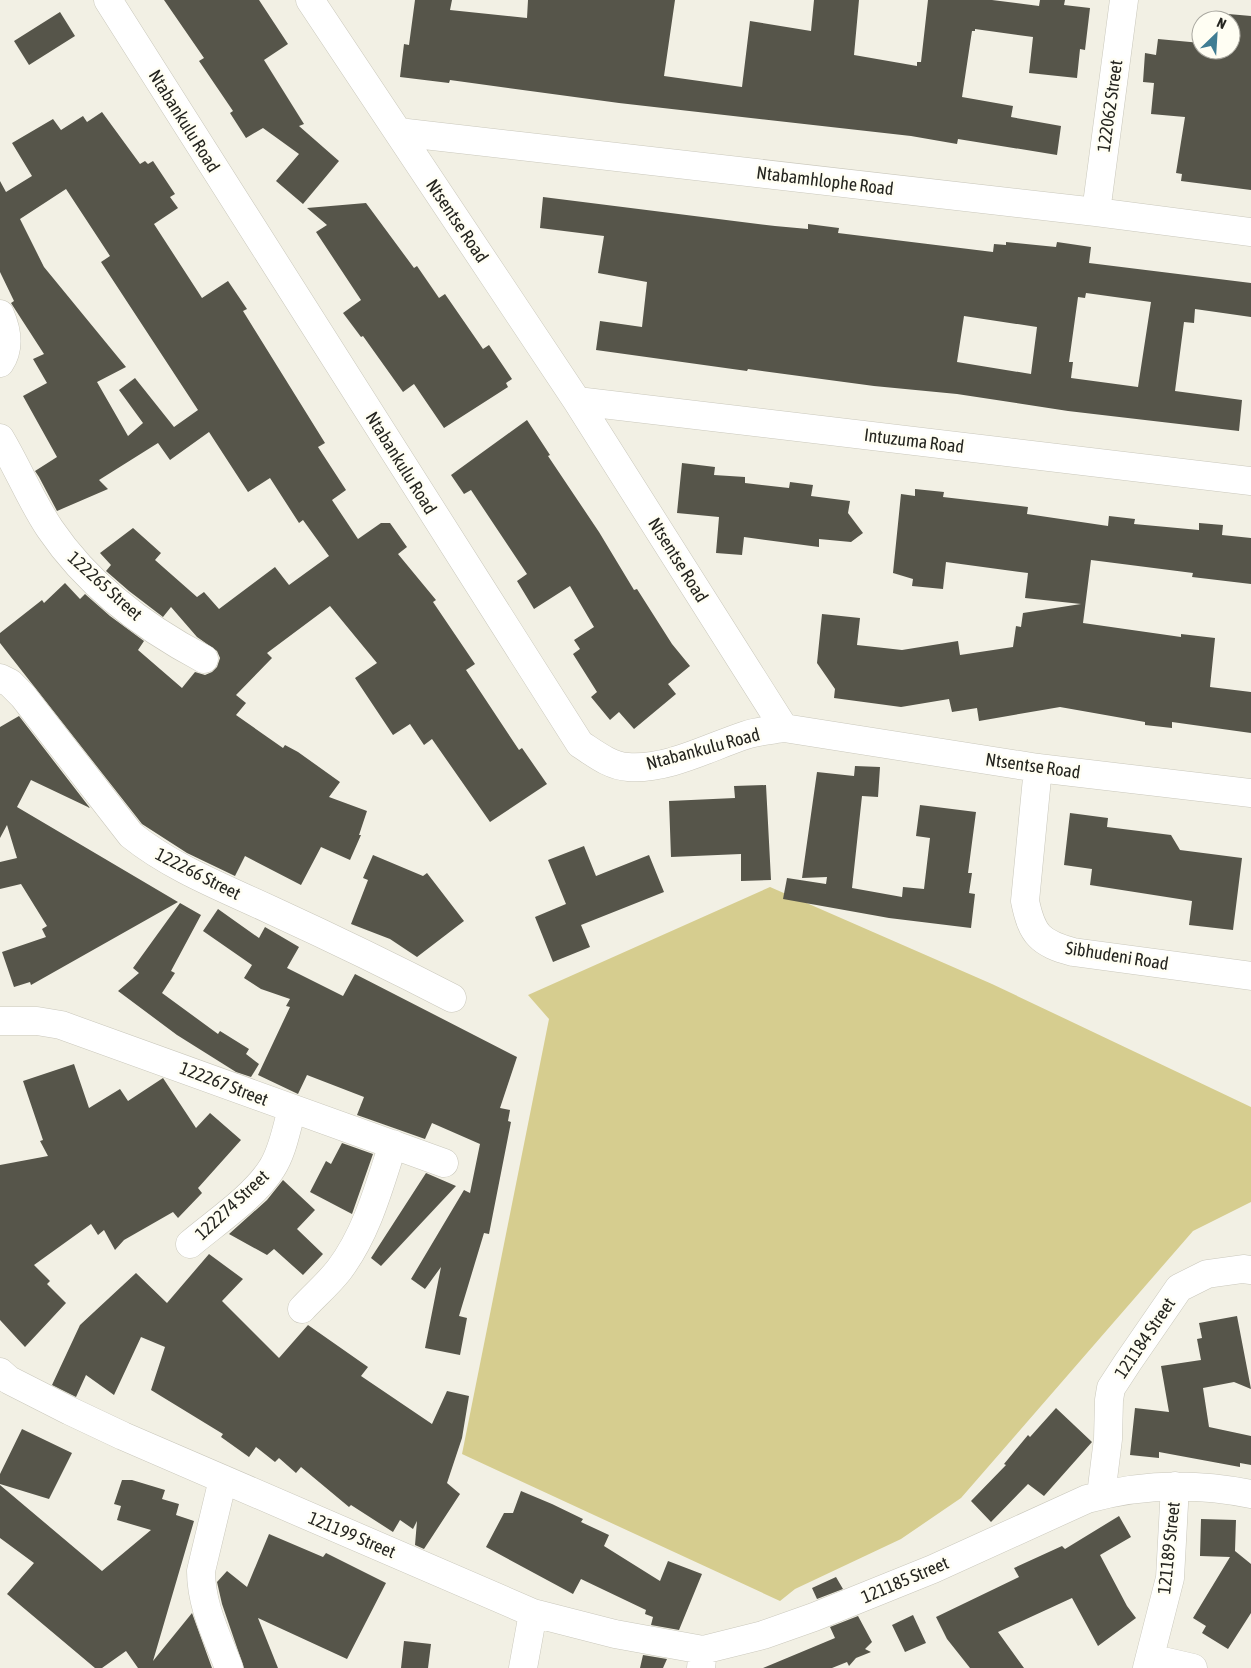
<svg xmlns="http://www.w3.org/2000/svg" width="1251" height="1668" font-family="'Asap Condensed',sans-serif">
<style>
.green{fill:#d6cd8f}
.building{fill:#56554a;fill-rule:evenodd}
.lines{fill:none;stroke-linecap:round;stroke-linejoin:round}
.minor-casing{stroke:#cac8bc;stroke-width:29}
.minor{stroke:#fff;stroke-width:28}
.labels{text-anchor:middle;stroke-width:5;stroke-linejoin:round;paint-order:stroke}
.street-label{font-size:18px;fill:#252520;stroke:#fffef3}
</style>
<rect width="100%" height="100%" fill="#f2f0e4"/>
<!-- green -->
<path class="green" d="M770,887L992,984L1251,1107V1202L1193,1231L961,1498L901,1539L795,1589L780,1601L462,1454L549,1019L528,995Z"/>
<!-- building -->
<path class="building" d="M164,0H259L288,44L264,60L304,124L299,126L339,161L303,204L276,181L299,154L263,128L246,138L230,113L233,111L199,61L204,58Z
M415,0H452L450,10L527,18L528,0H675L664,76L742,87L750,21L811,31L814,0H859L854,55L917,66V62H921L928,0H992L1039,6L1040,0H1065L1064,5L1090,8L1085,50L1080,49L1077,78L1029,73L1033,37L975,29V31H972L962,97L1013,106L1011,117L1061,126L1057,155L958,139L957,144L911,136L619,103L450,80L449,83L400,77L404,44L409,45Z
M60,12L75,36L29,65L14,41Z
M1217,13L1251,16V190L1181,181L1182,174L1176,173L1185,117L1151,114L1154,83L1143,82L1145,53L1156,55L1158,39L1201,43V50H1231V20H1217Z
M102,112L140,164L145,161L148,164L153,161L175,194L170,197L178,208L154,224L202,298L228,281L247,309L243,311L325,443L318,447L346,490L332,500L358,539L381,523H390L407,547L398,554L436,600L433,602L475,664L466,670L519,750L522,748L547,784L490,822L432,739L424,745L410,724L393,735L355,678L377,663L330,606L267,653L272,658L236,695L246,703L236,715L283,748L285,745L298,752L340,782L329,797L367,811L359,835H361L350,860L321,847L301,885L245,856L235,876L187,853L142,824L0,643V633L42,600L44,603L65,583L80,599L85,594L110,616L144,641L138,650L182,688L195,672L205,675L212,672L217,667L220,658L217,651L197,637L171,607L163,617L129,591L106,571L111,565L100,553L133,528L161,553L155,560L197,597L204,592L219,609L275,567L289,585L329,556L303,520L299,523L270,478L248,492L209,432L170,460L158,443L99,480L108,489L57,511L39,477L35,471L57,457L23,396L47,383L33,359L44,354L11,303L14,301L0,272V181L6,192L32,176L12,143L53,119L61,130L83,116L87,122ZM66,189L110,256L101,262L198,410L174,427L135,378L119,390L143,423L128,436L97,382L126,367L44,267L20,219Z
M543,197L775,226L808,229V224L839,228L838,233L993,252L994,244L1006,245V242L1056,247L1057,242L1091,247L1089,263L1251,283V317L1195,309L1194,323L1184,322L1175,391L1242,400L1239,431L1068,411L957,394L874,386L748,369L747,371L596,350L600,321L642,327L647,282L598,273L604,236L540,228ZM1086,293L1151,302L1138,387L1071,378L1073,362H1069L1078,297L1085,298ZM964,316L1037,327L1031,374L957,362Z
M366,203L414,268L417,266L439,298L445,294L483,349L489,345L512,379L506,383L508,387L444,428L414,384L403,392L363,336L361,337L343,313L361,300L316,232L327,225L307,208Z
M527,420L550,455L548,456L599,532L634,590L637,589L672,644L690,666L668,684L676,694L634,729L619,712L610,720L591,697L597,692L573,654L580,649L574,640L594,627L570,586L534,609L517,581L527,574L471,490L464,494L451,475Z
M682,463L715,467L714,475L745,477V483L789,488L790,482L813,485L811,496L850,501L848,513L863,533L851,542L819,539V547L744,537L742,555L716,553L719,517L677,513Z
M915,489L944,492L943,497L1028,507L1027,514L1108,526L1109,516L1135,519L1134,524L1199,530V523L1223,525L1222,535L1251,538V584L1192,577L1193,573L1091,560L1083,623L1181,637V634L1215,638L1210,687L1251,692V733L1172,722V728L1145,725V722L1060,707L979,721L977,708L952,712L949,699L901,707L834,698L835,689L817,663L822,614L860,618L857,645L902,650L958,641L960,655L1013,647L1016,626L1021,627L1023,613L1081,604L1025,598L1028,573L946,562L943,589L912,586L913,579L893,573L901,494L915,496Z
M19,716L90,808L31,780L17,807L178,902L31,985L30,982L14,987L2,952L46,937L42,929L47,926L21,884L0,889V862L17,858L7,825L0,838V727Z
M855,766L880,767L878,797L862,796L852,888L902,897L903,887L924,889L930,838L916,836L920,805L976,812L968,873H972L969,893L975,894L971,928L889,918L783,899L787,878L826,884L827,877L802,878L817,772L854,776Z
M766,785L771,880L741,881V854L671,857L669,801L735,798L734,786Z
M1070,813L1108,818L1107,827L1171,835L1180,850L1242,858L1233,930L1189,925L1192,901L1090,885L1092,869L1064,865Z
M584,846L596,876L649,855L664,892L581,925L590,947L553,962L535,917L566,904L548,860Z
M373,855L423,876L427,873L464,921L417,957L390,939L351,924L368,880L363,878Z
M180,903L201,915L171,971L175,973L162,993L218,1034L220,1031L249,1049L246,1054L259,1064L251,1077L236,1072L177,1035L118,991L139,973L133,968Z
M218,909L259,938L265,927L299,947L287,968L343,996L355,974L517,1057L500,1108L510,1110L508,1121L511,1122L489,1234L484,1233L459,1316L467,1318L460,1355L425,1348L441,1267L425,1289L411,1279L464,1190L470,1193L480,1144L432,1123L425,1139L357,1115L364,1097L307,1075L298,1094L258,1075L290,1007L286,1006L290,999L261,989L244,978L252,965L203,931Z
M74,1064L89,1108L120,1089L128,1101L163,1078L196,1128L210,1113L241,1140L198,1188L202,1193L178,1218L173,1212L124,1240L115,1250L104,1230L98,1235L91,1224L34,1265L50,1281L47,1284L66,1303L25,1347L0,1320V1165L48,1156L40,1141L43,1140L23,1081Z
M342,1143L373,1154L352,1214L310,1192L326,1161L331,1164Z
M426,1173L456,1186L381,1266L371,1258Z
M283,1180L315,1210L297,1229L323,1254L303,1275L274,1249L267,1255L229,1234L267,1200Z
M209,1254L243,1279L222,1301L279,1358L308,1325L368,1367L361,1376L432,1424L447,1391L469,1396L462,1438L447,1483L460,1494L424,1549L415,1545L417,1521L413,1529L400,1520L393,1532L351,1505L349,1507L301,1467L296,1473L279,1458L275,1462L256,1447L249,1457L221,1437L223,1434L151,1390L165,1347L141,1337L114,1395L86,1375L76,1397L52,1385L80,1325L136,1273L167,1303Z
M1237,1316L1251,1389L1234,1382L1203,1388L1209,1427L1251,1436V1465L1240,1463V1467L1159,1452V1458L1130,1455L1135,1408L1169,1412L1161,1366L1201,1360L1197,1339L1202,1338L1199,1323Z
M1056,1408L1092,1442L1044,1496L1028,1484L991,1522L971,1501L1006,1465L1004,1464L1028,1435L1030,1437Z
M22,1429L72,1453L49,1499L0,1484V1474Z
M122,1480H132L165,1490L162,1499L179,1504L176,1515L194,1521L153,1661L192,1613L212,1668H138L126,1651L102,1668H95L7,1594L34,1563L0,1538V1485L102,1571L151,1530L117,1520L121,1506L114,1504Z
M521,1491L552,1504L583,1519L581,1522L609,1535L604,1546L660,1581L668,1561L702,1574L679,1630L651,1625L653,1617L645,1614L646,1610L581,1579L573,1594L486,1547L504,1513H513Z
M1119,1516L1131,1537L1100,1555L1127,1606L1136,1618L1098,1646L1072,1598L998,1632L1024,1668H970L947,1639L936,1617L1019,1577L1014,1568L1062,1546L1065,1549Z
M1201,1519L1236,1520L1235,1551L1251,1564V1613L1228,1649L1202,1633L1206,1626L1193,1618L1230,1557L1200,1556Z
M269,1534L323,1557L326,1553L386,1583L347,1659L258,1618L278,1668H244L222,1604L217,1582L227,1571L247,1587Z
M836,1577L843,1589L817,1599L812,1588Z
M913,1615L926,1643L905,1652L892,1625Z
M858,1616L872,1642L865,1649L871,1652L856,1658L849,1666L847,1662L832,1668H763L835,1638L830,1627Z
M404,1641L431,1644L428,1668H401Z
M643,1655L667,1659L663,1668H640Z"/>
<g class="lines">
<defs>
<path id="minor" d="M108,0L580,744C594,753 610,766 628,767C668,770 709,747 746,735C758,731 772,730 784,728L1038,768L1251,793
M310,0L577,401L784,728
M398,132L1096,212L1251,232
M1096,212L1124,0
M0,314C7,330 10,348 0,363
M577,401L1251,481
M0,438C18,468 31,501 50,529C88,585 145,628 204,659
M0,678L10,683L23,696L131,835C172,868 224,888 271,910C332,938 392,967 452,998
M1038,768L1025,901C1032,935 1040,943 1073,952L1251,976
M0,1021H37L61,1025L444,1163
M190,1244C216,1222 255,1196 272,1168C283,1151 286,1129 292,1110
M302,1309C314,1296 328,1284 339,1270C367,1233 379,1187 393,1144
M0,1372L9,1380L70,1411L123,1436L533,1613L615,1634L703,1650L701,1668
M223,1479L201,1571C201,1606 217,1636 229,1668
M1101,1495L1108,1439L1109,1400L1111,1388L1128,1362L1179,1288L1207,1274L1243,1269L1251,1270
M703,1650L763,1635L814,1617L933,1569L1087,1499C1140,1484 1197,1483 1251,1494
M1150,1658L1193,1668
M523,1668L533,1613
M1147,1668L1170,1578L1175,1486"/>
</defs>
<!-- minor casing -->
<use href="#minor" class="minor-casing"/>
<!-- minor -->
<use href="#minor" class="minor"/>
</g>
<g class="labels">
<!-- street labels -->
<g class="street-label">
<text transform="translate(1110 106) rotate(-82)" y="6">122062 Street</text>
<text transform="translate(184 121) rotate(58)" y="6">Ntabankulu Road</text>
<text transform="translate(825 181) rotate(7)" y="6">Ntabamhlophe Road</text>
<text transform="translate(457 221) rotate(56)" y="6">Ntsentse Road</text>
<text transform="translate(914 441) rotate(7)" y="6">Intuzuma Road</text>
<text transform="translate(401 463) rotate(58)" y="6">Ntabankulu Road</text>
<text transform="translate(678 560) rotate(58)" y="6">Ntsentse Road</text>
<text transform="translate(105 586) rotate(42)" y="6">122265 Street</text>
<text transform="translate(703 749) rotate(-15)" y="6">Ntabankulu Road</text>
<text transform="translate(1033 766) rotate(8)" y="6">Ntsentse Road</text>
<text transform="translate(198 874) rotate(27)" y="6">122266 Street</text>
<text transform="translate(1117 956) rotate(9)" y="6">Sibhudeni Road</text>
<text transform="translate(224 1084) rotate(21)" y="6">122267 Street</text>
<text transform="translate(232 1205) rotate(-43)" y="6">122274 Street</text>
<text transform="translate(1145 1338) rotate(-56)" y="6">121184 Street</text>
<text transform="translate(352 1535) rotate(23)" y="6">121199 Street</text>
<text transform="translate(1169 1548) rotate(-84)" y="6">121189 Street</text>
<text transform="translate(905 1580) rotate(-23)" y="6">121185 Street</text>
</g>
</g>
<!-- north arrow -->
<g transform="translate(1216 35) rotate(25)"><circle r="24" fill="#fffef3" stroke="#a8a79f"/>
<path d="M0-4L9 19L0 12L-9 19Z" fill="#407d93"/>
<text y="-8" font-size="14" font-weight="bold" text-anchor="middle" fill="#252520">N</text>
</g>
</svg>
